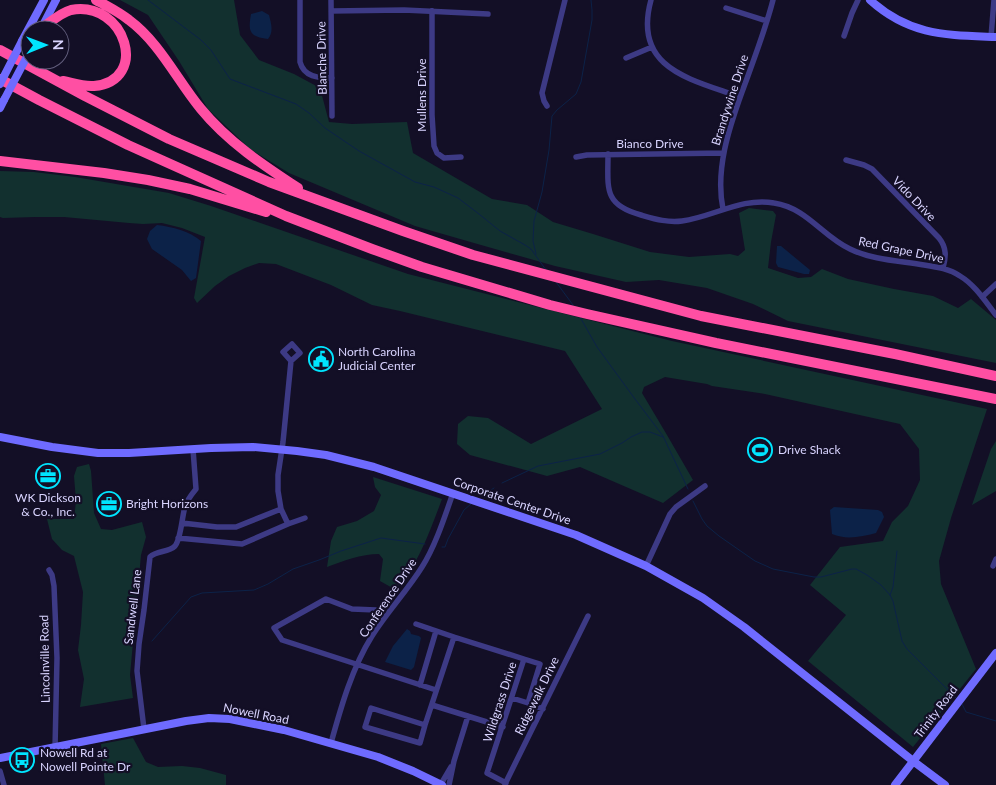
<svg xmlns="http://www.w3.org/2000/svg" width="996" height="785" font-family="Lato,sans-serif">
<style>
.green{fill:#12302f}
.water{fill:#0c2248}
.lines{fill:none;stroke-linecap:round;stroke-linejoin:round}
.stream{stroke:#0c2248;stroke-width:1}
.street{stroke:#3d3a85;stroke-width:5.5}
.secondary{stroke:#6f6bff;stroke-width:8}
.highway{stroke:#ff4fa3;stroke-width:10}
.secondary-bridge{stroke:#6f6bff;stroke-width:8}
.labels{text-anchor:middle;stroke-width:4.5;stroke-linejoin:round;paint-order:stroke}
.street-label{font-size:12px;fill:#d9d4ff;stroke:#130f26}
.poi-label{font-size:12px;fill:#d9d4ff;stroke:#130f26;text-anchor:start}
</style>
<rect width="100%" height="100%" fill="#130f26"/>
<!-- green -->
<path class="green" d="M120,0H234L240,35L259,60L294,74L320,88L329,122L352,124L407,122L413,153L492,199L527,205L553,222L593,234L650,252L689,257L730,254L738,256L745,250L739,213L749,208L773,211L776,215L771,242L768,268L798,278L811,277L822,269L848,279L894,289L933,296L958,308L971,299L996,320V363L788,321L753,304L707,288L659,280L626,282L555,266L481,245L415,226L289,173L250,149L208,109L179,61L148,15Z
M0,171L34,172L75,177L169,193L211,206L408,274L672,341L987,409L951,518L939,561L941,584L976,669L913,747L808,661L846,615L810,585L840,547L883,541L892,522L908,506L920,480L919,449L900,424L765,394L712,386L707,384L665,377L644,387L642,393L667,435L693,480L663,503L580,467L547,476L470,455L457,444L458,424L468,416L488,418L531,444L602,409L565,351L400,311L372,305L331,285L276,264L259,263L245,268L229,276L215,286L197,303L194,298L205,237L182,228L162,223L143,224L129,223L64,217H35L3,218L0,217Z
M996,441V491L972,505L991,449Z
M89,464L91,471L94,513L101,529L112,530L142,522L146,537L141,555L130,675L133,698L80,707L84,679L78,650L81,625L83,592L74,556L62,550L52,539L47,519H74L76,501L74,476L77,467Z
M373,477L442,499C430,531 419,563 396,590L380,581L383,559L379,554C361,554 343,561 327,567L331,541L337,527L357,521L374,511L381,495L375,487Z
M133,738L146,762L158,767L182,766L200,768L226,775V785H105L101,744Z"/>
<!-- water -->
<path class="water" d="M262,11L269,15C271,23 274,32 268,39C249,37 248,31 251,14Z
M157,225C173,227 189,231 201,241L196,278L191,281L182,270L152,249L147,239L150,231Z
M777,246H781L810,270L809,274H804L778,267L776,263Z
M834,507L878,510L882,512L884,517L876,533C861,537 846,540 832,534L830,510Z
M407,629L410,631L411,634L419,636L421,638L414,667L411,670L385,662L393,646Z"/>
<g class="lines">
<!-- stream -->
<path class="stream" d="M148,0L201,40L211,50L230,79L296,104L309,113L325,128L359,151L415,182L434,187L458,198L479,214L500,231L525,245L531,249L546,270
M536,254L533,241L534,221L542,192L549,150L552,116L557,110L576,94L581,82L592,20V10L591,0
M556,282L573,305
M580,317L597,347L635,399L663,436L688,489
M502,483L538,466L600,454L622,443L631,437L642,432H650L663,437
M482,496L494,488
M693,501L702,519L707,526L719,536L755,561L773,569L814,577H821L852,569H856L867,575L881,585L890,595L893,601L902,641L907,649L956,698
M442,547H445L448,539L464,510L471,504
M890,595L893,587L897,551
M152,641L191,597L202,593L254,590L268,584L293,569L319,560L341,551L381,538L425,544
M962,704L966,712L996,721"/>
<!-- street -->
<path class="street" d="M300,0V62C304,77 318,78 332,78
M331,0L332,116
M651,0C632,69 691,79 740,97
M726,8L767,21
M331,11L404,10L488,14
M432,11V115L434,146L437,153L444,158L461,157
M844,36L852,13L858,0
M991,37L994,0
M626,58L652,47
M547,106L544,101L542,93L565,0
M608,154C608,188 603,205 641,215C655,219 668,223 682,221C713,217 742,197 774,203C807,208 822,236 850,249C872,260 901,261 924,265C937,267 950,269 960,276C975,285 985,301 996,315
M576,157L587,155L724,153
M846,160L864,165L872,169L939,238C947,248 946,257 943,268
M723,209C715,170 729,128 742,92C753,62 765,31 773,0
M982,297L996,284
M182,523L217,527H236L281,509L278,491V475L283,442L291,361L300,353L292,344L283,352L291,361
M288,524L305,518
M178,538L242,544L288,524L281,509
M646,566L670,514L676,507L705,486
M993,566L996,559
M49,570L52,575L54,586L57,658L55,748
M386,616L376,610L352,609L326,599L274,628L282,640L436,690
M416,624L454,637
M524,659L540,664L528,703
M420,685L436,631
M512,698L528,703L543,709
M432,705L503,727
M425,725L420,743L365,727L371,708L425,725L454,637L524,659L487,773L506,783
M144,729L137,671L139,644L144,610L150,557C157,550 168,553 175,546C181,539 182,516 185,507C187,500 191,495 196,489L193,449
M331,743C341,707 352,668 372,636C387,612 407,591 422,567C435,547 445,516 453,493
M0,771L4,785
M441,784L451,767
M505,784L588,616
M449,785L454,761L468,716"/>
<!-- secondary -->
<path class="secondary" d="M870,0C910,36 946,35 996,37
M42,27L56,0
M22,41L44,0
M0,108L4,100
M0,437L52,447L98,453H129L211,448L253,447L297,451L326,455L374,467L576,535L646,566L703,598L744,627L913,761L945,785
M0,758L186,721L209,718L230,719L284,730L378,757L413,771L442,785
M895,785L996,653"/>
<!-- highway -->
<path class="highway" d="M96,0C107,6 119,12 129,20C160,43 177,80 201,109C228,142 263,165 298,188
M42,28C51,22 60,13 71,10C126,0 150,81 94,86C83,87 73,83 63,81
M0,50L85,96L169,139L269,182L403,231L473,255L701,316L895,354L996,376
M0,79L39,100L128,145L286,216L372,249L422,267L550,305L587,314L716,343L996,399
M0,161L104,173L148,180L190,189L266,212"/>
<!-- secondary-bridge -->
<path class="secondary-bridge" d="M0,84L22,41
M4,100L30,51"/>
</g>
<!-- icons -->
<defs>
<symbol id="civic-ring" viewBox="-11 -11 22 22"><circle r="9.5" fill="#130f26" stroke="#00e5ff" stroke-width="1.5"/><path d="M-.6-6.5H3V-4.5H.6V-3L4-1V1h2V6H-6V1h2V-1L-.6-3ZM-1.2 2.5V6h2.4V2.5Z" fill="#00e5ff"/></symbol>
<symbol id="stadium-ring" viewBox="-11 -11 22 22"><circle r="9.5" fill="#130f26" stroke="#00e5ff" stroke-width="1.5"/><path d="M0-5a6.5 5 0 1 0 0 10a6.5 5 0 1 0 0-10ZM-3.5-1.8h7v3.6h-7Z" fill="#00e5ff"/></symbol>
<symbol id="office-ring" viewBox="-11 -11 22 22"><circle r="9.5" fill="#130f26" stroke="#00e5ff" stroke-width="1.5"/><path d="M-6-3h4V-5.5h4V-3h4V5H-6ZM-1-4.5V-3h2v-1.5ZM-6 0V1H6V0Z" fill="#00e5ff"/></symbol>
<symbol id="bus-ring" viewBox="-11 -11 22 22"><circle r="9.5" fill="#130f26" stroke="#00e5ff" stroke-width="1.5"/><path d="M-5-6H5V4H4V6H2V4H-2V6H-4V4H-5ZM-3.5-4V0h7V-4ZM-3.5 1.2v1.5H-2V1.2ZM2 1.2v1.5H3.5V1.2Z" fill="#00e5ff"/></symbol>
</defs>
<g fill-rule="evenodd">
<use href="#civic-ring" x="307" y="345" width="28" height="28"/>
<use href="#stadium-ring" x="746" y="436" width="28" height="28"/>
<use href="#office-ring" x="34" y="462" width="28" height="28"/>
<use href="#office-ring" x="95" y="490" width="28" height="28"/>
<use href="#bus-ring" x="8" y="746" width="28" height="28"/>
</g>
<g class="labels">
<!-- street labels -->
<g class="street-label">
<text transform="translate(322 58) rotate(-91)" y="4">Blanche Drive</text>
<text transform="translate(422 95) rotate(-90)" y="4">Mullens Drive</text>
<text transform="translate(730 100) rotate(-72)" y="4">Brandywine Drive</text>
<text x="650" y="148">Bianco Drive</text>
<text transform="translate(914 199) rotate(46)" y="4">Vido Drive</text>
<text transform="translate(901 250) rotate(12)" y="4">Red Grape Drive</text>
<text transform="translate(512 501) rotate(19)" y="4">Corporate Center Drive</text>
<text transform="translate(388 598) rotate(-56)" y="4">Conference Drive</text>
<text transform="translate(133 607) rotate(-83)" y="4">Sandwell Lane</text>
<text transform="translate(45 659) rotate(-91)" y="4">Lincolnville Road</text>
<text transform="translate(537 696) rotate(-64)" y="4">Ridgewalk Drive</text>
<text transform="translate(500 702) rotate(-72)" y="4">Wildgrass Drive</text>
<text transform="translate(936 712) rotate(-53)" y="4">Trinity Road</text>
<text transform="translate(256 714) rotate(11)" y="4">Nowell Road</text>
</g>
<!-- poi labels -->
<g class="poi-label">
<text x="338" y="356">North Carolina<tspan x="338" dy="14">Judicial Center</tspan></text>
<text x="778" y="454">Drive Shack</text>
<text x="48" y="502" text-anchor="middle">WK Dickson<tspan x="48" dy="14">&amp; Co., Inc.</tspan></text>
<text x="126" y="508">Bright Horizons</text>
<text x="40" y="757">Nowell Rd at<tspan x="40" dy="14">Nowell Pointe Dr</tspan></text>
</g>
</g>
<!-- north arrow -->
<g transform="translate(45 45) rotate(89)"><circle r="24" fill="#130f26" stroke="#625e7d"/>
<path d="M0-4L9 19L0 12L-9 19Z" fill="#00e5ff"/>
<text y="-8" font-size="14" font-weight="bold" text-anchor="middle" fill="#d9d4ff">N</text>
</g>
</svg>
